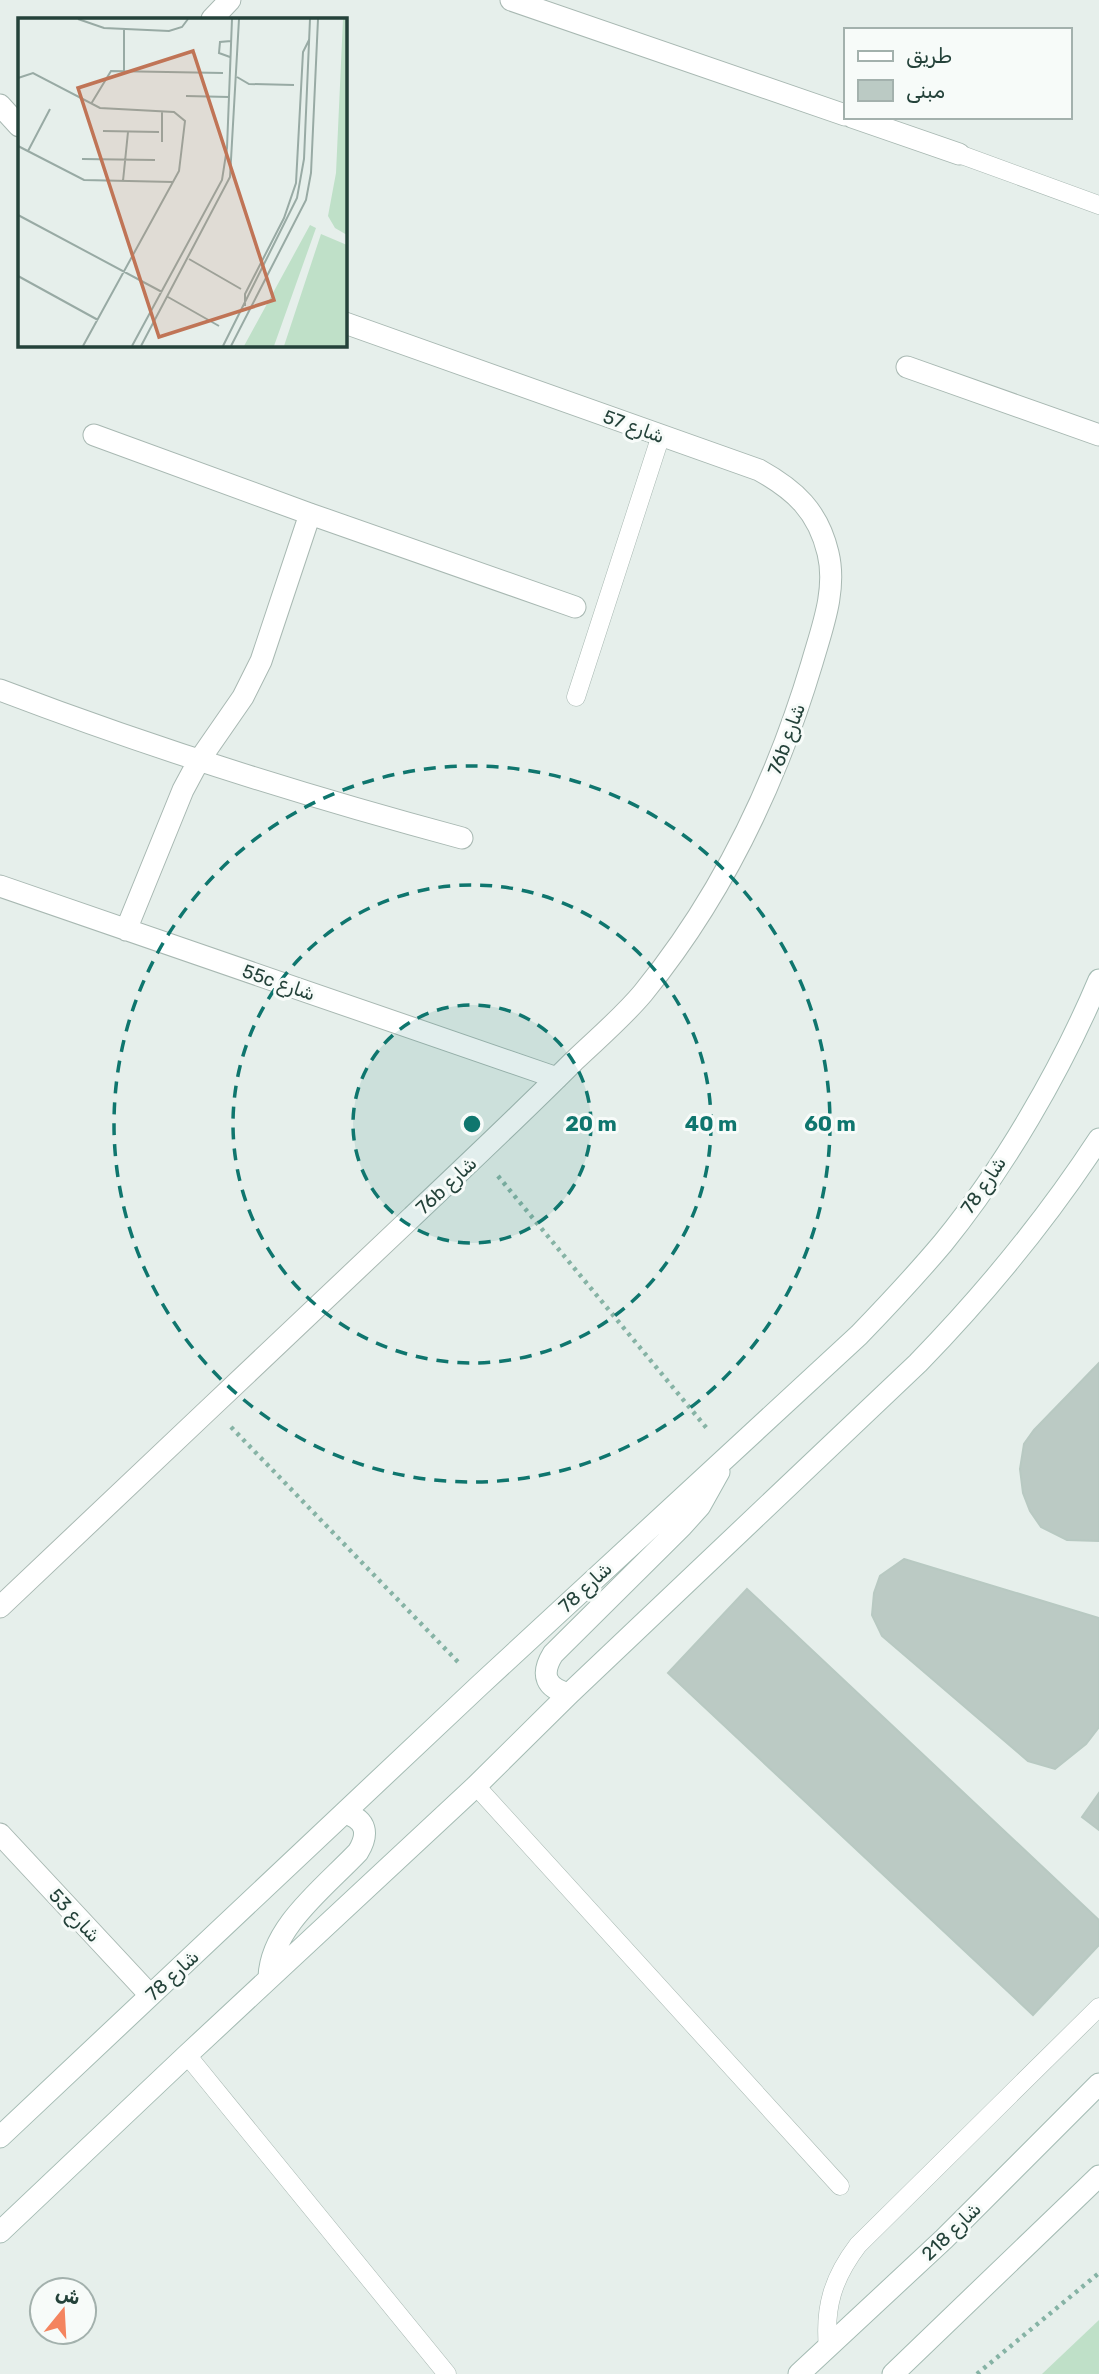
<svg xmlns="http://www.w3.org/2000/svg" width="1099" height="2374" font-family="Rubik,Cairo,sans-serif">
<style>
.green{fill:#bfe0c8}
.building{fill:#bbcac4;stroke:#b8c9c2;stroke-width:2}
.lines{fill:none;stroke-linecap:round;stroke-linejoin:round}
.lane-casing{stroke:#a8b8b2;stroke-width:19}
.street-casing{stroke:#a8b8b2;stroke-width:23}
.secondary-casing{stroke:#a4bbb3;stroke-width:23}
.path{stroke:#86b3a5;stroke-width:4.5;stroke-dasharray:3.5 5;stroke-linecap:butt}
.lane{stroke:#fff;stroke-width:18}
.street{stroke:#fff;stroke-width:21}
.secondary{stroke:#fff;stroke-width:21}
.ring{fill:none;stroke:#0f766e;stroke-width:3.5;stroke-dasharray:12 9}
.labels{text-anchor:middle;stroke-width:6;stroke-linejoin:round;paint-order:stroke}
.street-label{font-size:19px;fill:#24423a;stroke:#f7fbf9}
.inset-road{fill:none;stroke:#98aaa4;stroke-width:2}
.view{fill:#c07456;fill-opacity:0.15;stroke:#c07456;stroke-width:3.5}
.inset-edge{fill:none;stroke:#24423a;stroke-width:3.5}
.centre{fill:#0f766e;stroke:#f7fbf9;stroke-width:3.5}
.ring-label{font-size:21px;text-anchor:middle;font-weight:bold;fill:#0f766e;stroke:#f7fbf9;stroke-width:6;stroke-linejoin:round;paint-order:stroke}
</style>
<rect width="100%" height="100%" fill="#e6efeb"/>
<!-- green -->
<path class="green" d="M1099,2320V2374H1042Z"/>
<!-- building -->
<path class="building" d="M1099,1363V1541L1067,1540L1041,1527L1030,1511L1023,1493L1020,1469L1024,1444L1034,1430Z
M904,1559L1099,1618V1727L1086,1744L1055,1769L1028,1761L882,1636L872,1615L874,1593L880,1576Z
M747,1589L1099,1920V1945L1033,2015L668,1673Z
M1099,1793V1830L1082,1817Z"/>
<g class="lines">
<defs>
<path id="lane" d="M959,154L1099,205
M576,697L661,435
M476,1786L840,2186
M187,2055L447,2374
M828,2348C824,2307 833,2278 858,2245L1099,2007"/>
<path id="street" d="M511,0L845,115
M212,19L230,0
M0,105L19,126
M852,117L959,154
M907,367L1099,435
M94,435L310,514L575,607
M0,690C152,748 305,796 462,838
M0,886L557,1078
M126,930L183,790L198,762L243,697L261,661L310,514
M0,1607C137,1477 275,1347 412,1217C467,1165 521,1114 574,1061C597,1039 623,1017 643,993C723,895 776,783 812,663C822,628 837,590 828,553C818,511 795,490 759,470L345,323
M0,1834L150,1995"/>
<path id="secondary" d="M569,1694C546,1688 540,1675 553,1654L682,1526L700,1506L719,1472
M269,1977C271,1927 325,1887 358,1852C369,1834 367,1820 345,1813
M0,2137L480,1685L859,1335C888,1305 916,1275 943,1243C1004,1168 1061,1070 1099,980
M0,2232L187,2055L476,1786L569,1694L918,1363C985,1294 1046,1220 1099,1139
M799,2374L944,2239L1099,2084
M893,2374L1099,2176"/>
</defs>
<!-- lane casing -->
<use href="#lane" class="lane-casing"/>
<!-- street casing -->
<use href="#street" class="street-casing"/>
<!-- secondary casing -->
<use href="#secondary" class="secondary-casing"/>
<!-- path -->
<path class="path" d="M498,1176L709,1431
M231,1427L459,1663
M977,2374L1099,2273"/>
<!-- lane -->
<use href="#lane" class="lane"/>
<!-- street -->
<use href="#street" class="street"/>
<!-- secondary -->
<use href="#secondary" class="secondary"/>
</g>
<!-- distance rings -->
<circle cx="472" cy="1124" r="119" fill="#0f766e" fill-opacity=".12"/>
<g class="ring">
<circle cx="472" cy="1124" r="119"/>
<circle cx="472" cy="1124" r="239"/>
<circle cx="472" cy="1124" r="358"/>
</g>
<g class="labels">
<!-- street labels -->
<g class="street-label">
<text transform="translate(634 426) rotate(20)" y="7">شارع 57</text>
<text transform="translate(786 739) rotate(-70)" y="7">76b شارع</text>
<text transform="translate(279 982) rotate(19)" y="7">55c شارع</text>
<text transform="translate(446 1185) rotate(-43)" y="7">76b شارع</text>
<text transform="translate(983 1185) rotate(-56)" y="7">شارع 78</text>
<text transform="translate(585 1587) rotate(-43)" y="7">شارع 78</text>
<text transform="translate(75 1915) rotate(47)" y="7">شارع 53</text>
<text transform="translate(172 1975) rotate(-43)" y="7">شارع 78</text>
<text transform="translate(951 2231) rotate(-44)" y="7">شارع 218</text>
</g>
</g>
<!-- overview -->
<g transform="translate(18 18)">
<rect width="329" height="329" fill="#e6efeb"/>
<path d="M325,1H329V217L317,210L310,198L318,155ZM292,207L298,210L256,328H226ZM303,216L329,227V328H266Z" fill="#bfe0c8"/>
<path class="inset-road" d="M60,1L86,10L151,13L164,9L170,1M212,39L201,35L202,24L213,23M106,53V11M219,59L231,66L276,67M0,60L15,55L82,90L156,94L167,103L161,153L65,328M168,78L211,79M73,86L93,53L205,55M144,93V124M85,113L141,114M0,128L66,162L155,164M10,133L32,91M64,141L137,142M105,163L110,114M0,197L144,274M171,241L223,271M0,258L80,302M150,279L201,308M227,288V276L266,200L278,165L285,34L291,22M114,328L204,162L209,130L214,1M123,328L212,159L221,1M205,328L279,180L286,141L292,1M213,328L288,182L293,155L300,1"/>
<path class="view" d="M175,33L256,282L141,319L60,70Z"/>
<rect width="329" height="329" class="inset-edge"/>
</g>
<circle cx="472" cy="1124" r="10" class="centre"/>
<g class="ring-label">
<text x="591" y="1131">20 m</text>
<text x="711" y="1131">40 m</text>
<text x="830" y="1131">60 m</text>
</g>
<!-- legend -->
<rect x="844" y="28" width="228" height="91" fill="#f7fbf9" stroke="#a3b1ad" stroke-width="2"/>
<rect x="858" y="51" width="35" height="10" fill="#ffffff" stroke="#a3b1ad" stroke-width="2"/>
<text x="906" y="63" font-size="21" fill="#24423a">طريق</text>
<rect x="858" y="80" width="35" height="21" fill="#bbcac4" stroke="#a3b1ad" stroke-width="2"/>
<text x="906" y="98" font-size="21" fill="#24423a">مبنى</text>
<!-- north arrow -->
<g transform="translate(63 2311) rotate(18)"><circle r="33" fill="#f7fbf9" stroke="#a3b1ad" stroke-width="2"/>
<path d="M0-5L12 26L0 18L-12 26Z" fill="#f4845f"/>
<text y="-10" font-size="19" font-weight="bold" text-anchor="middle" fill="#24423a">ش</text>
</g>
</svg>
